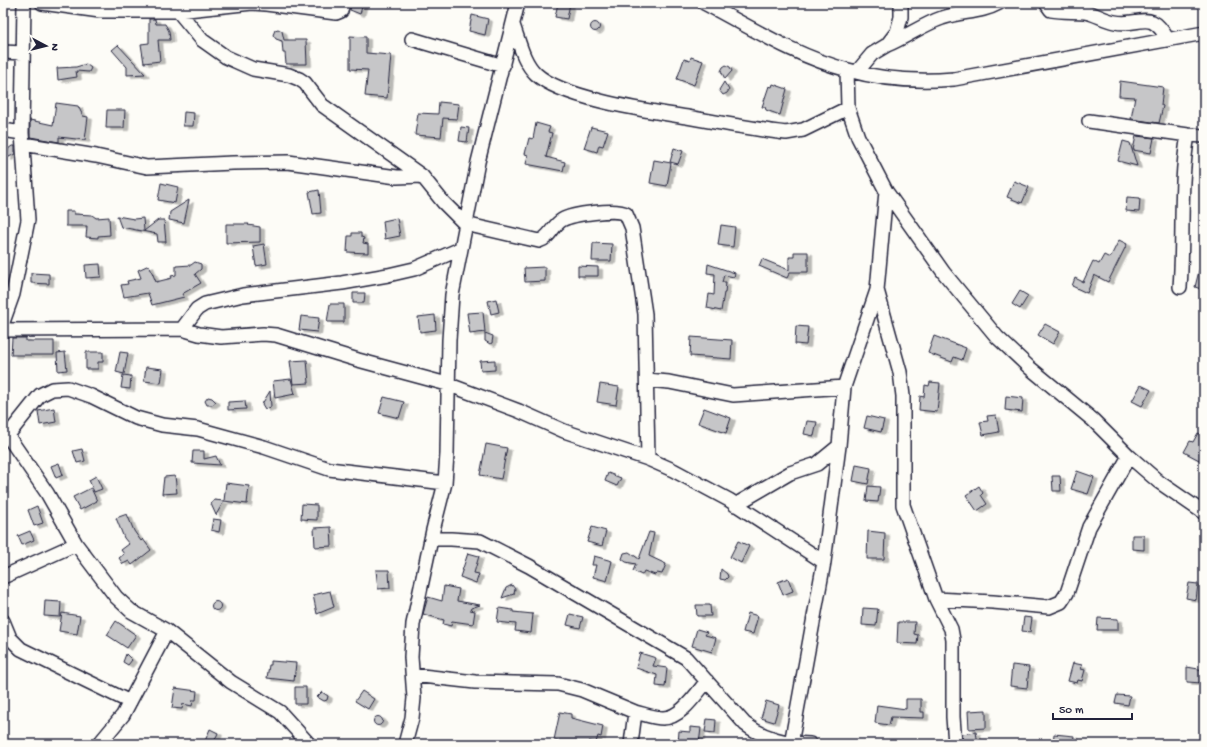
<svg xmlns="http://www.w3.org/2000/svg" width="1207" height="747" font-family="'Gochi Hand',sans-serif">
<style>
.building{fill:#c6c6c8;stroke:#22223b;filter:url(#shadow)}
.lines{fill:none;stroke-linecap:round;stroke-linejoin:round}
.street-casing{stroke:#22223b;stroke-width:16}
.street{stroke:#fdfcf7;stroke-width:13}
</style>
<defs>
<filter id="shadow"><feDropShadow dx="4.5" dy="2.5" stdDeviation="0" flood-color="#0004"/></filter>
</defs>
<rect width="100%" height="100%" fill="#fdfcf7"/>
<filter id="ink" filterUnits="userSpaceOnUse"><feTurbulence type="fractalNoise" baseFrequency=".025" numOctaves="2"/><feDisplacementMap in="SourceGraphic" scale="8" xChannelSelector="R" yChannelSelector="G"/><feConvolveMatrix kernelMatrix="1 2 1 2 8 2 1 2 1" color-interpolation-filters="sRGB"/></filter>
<g filter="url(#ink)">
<!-- building -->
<path class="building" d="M352,3H363L360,14L350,10Z
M558,3H570L567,19L555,17Z
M472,15L488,19L485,35L469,31Z
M149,19H155L156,24H165L169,31L170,40H158L160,61L144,63L141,44L149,43Z
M590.5 27a4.5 4.5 0 1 1 9 0a4.5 4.5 0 1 1-9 0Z
M278,29L282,31L284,40H306L307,64H286L285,53H283L282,41L276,39L273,35L275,30Z
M350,36L366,37V53L391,55L387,98L365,96L368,70L350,69Z
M118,45L145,74L127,75V67L112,50Z
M691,57L703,61L694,85L677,79L684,59L690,61Z
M86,64L91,68L89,72L76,71L77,77L58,80L57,68L76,67Z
M726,65L730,67L732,71L725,79L721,71L723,67Z
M1120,81L1163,87L1161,105L1163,106L1159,123L1131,119L1135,97L1119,96Z
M724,82L729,90L727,93L723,95L719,90Z
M773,84L787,89L780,115L766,110L765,107H762L769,86L772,87Z
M439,102L459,104L457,119L443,118L441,137L415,135L418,113L438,114Z
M56,103L78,106L83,116L88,117L85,140L59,137V142L30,137V120L53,125Z
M107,110H125L124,128H106Z
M184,112L194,113L193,126H183Z
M536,123L550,127L548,132L552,133L546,157L565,162L563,171L526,164L528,155L525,154L529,138L533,139Z
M461,127L469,128L467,142L459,141Z
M591,127L608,131L603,146L599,145L597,152L584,148Z
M1136,136L1154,138L1151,153L1133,150Z
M1123,141L1130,143L1137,166L1118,161Z
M12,146H15V154L7,158L8,149Z
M674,148L683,151L678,164L670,162Z
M654,160L671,163L667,186L650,183Z
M1014,181L1029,187L1022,203L1007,197Z
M161,183L178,187L175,203L158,200Z
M319,190L321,213L313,214L309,192Z
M1127,197L1140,198L1139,212L1126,211Z
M189,200L184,223L169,220L170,212Z
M66,211H74V214L92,215L96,218L109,217L110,235L98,236V238L86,237L87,226H66Z
M117,216L134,219L143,218L144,231L158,220H164L166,242H158L157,234L121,227Z
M397,218L400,236L385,239L383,221Z
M226,224H249L248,225L260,227V242L226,243Z
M721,225L735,227L733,247L718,245Z
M352,233H361V237L364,238L363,243L368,244V253L347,252L348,236H352Z
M1119,240L1127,244L1108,282L1094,275L1087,293L1072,286L1075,278L1083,282L1093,261L1099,264L1104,255L1110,258Z
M593,243L612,244L611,261H592Z
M264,244L267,264L256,266L253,246Z
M794,252H808V272H790L787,278L759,266L762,259L789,270V257H794Z
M195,262L201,264V269L195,274L201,283L182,294L184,297L152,305L148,293L124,297L121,285L128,284L127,281L141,278L138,270L149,265L156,282L172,278L171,276L176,275V266L191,265Z
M1201,263H1204V290L1195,287Z
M100,264L101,277L86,278L85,265Z
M708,264L735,273L734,277L724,275L722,282H726L725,293H724L721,311L707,308L709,294L714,295L715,274L707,273Z
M578,266L598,267V276H578Z
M545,267V281L525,282L524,268Z
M31,273L49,274V284L31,283Z
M1020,291L1028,296L1020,309L1012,304Z
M353,293H365L364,303H353Z
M496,299L499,312L491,314L488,301Z
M330,304H344V322H327Z
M483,312L485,332L470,334L467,313Z
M435,315L436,330L420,332L418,317Z
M301,316L319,318L317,332L299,330Z
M1045,324L1060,332L1053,344L1038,335Z
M796,326L808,327L806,345L795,344Z
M485,333L493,336L492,343L490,344L485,341Z
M934,336L966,348L962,360L954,357L952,362L928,353Z
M691,337L732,340L731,359L690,356Z
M12,338H26V341H54V355H11Z
M65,352L67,370L58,371L57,353Z
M86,352H103V362H98V369H86Z
M120,352L128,353L124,374L116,372Z
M307,360L309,383L293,384L290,361Z
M495,360V370L481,371L480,361Z
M146,367L163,369L161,383L144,381Z
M123,375L131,376L130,389L121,388Z
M291,379L295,394L275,398L273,381Z
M930,382L940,383L937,412L919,410L920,396L924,397L925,385L929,386Z
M600,384L619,387L616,405L597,402Z
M1141,385L1151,390L1142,406L1132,401Z
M270,391L271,407L265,409L262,404Z
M1006,396L1023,398L1022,412L1005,410Z
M208,397L212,398L216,402L212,405H207L205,401Z
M384,397L404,402L399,418L379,413Z
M245,401L246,409L228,410V402Z
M54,408L56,422L40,425L38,411Z
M704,408L731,418L726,433L698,423Z
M996,415L999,432L983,435L980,422L988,421L987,416Z
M867,416L884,420L881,432L864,428Z
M807,421L817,422L814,436L804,434Z
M1198,433L1204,436V455L1201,461L1184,452L1190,441L1193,442Z
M486,444L507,448L501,479L480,475Z
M82,449L85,461L77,463L73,451Z
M193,451H204V459L216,456L220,465L192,463Z
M59,463L63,475L56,478L51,466Z
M856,465L871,468L868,484L853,481Z
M1077,471L1094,477L1088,494L1071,489Z
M608,473L621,478L617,486L605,481Z
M96,476L102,489L94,492L89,480Z
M175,476L177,493L162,494L164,477Z
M1052,476H1060L1061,491H1053Z
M226,483L249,486L247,504L224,501L216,515L211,504L214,500L224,501Z
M868,486L880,487L878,502L866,501Z
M979,486L983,493L981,495L987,504L977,511L966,495Z
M91,488L97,501L80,510L73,497Z
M302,504L317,505V520L301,519Z
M37,506L43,523L34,526L28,510Z
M127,514L134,531L141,541L143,539L151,550L132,565L129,561L123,564L119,558L124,554L121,550L129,544L124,538L116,518Z
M213,519L221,520L219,532L211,530Z
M331,527L332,546L315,547L314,528Z
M592,527L606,531L602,546L587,542Z
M30,531L34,540L22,545L18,536Z
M868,531L885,533L884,559H867Z
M649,532L654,533L649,556L666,564L662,574L657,573L655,575L644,571L642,575L633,571L636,564L626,562L622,559L624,553L629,552L639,559Z
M1132,535H1144V550L1132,549Z
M738,541L749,546L741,563L730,557Z
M468,553L479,556L474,573L479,574L476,583L460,577Z
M594,556L612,561L607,581L593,577L596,565H592Z
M721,569L727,574L728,577L725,580L720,579Z
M376,570H389L390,588L378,589Z
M788,578L793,591L783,595L778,582Z
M1189,583L1198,584L1196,600L1186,598Z
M512,585L515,589L514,594L502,598L506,588Z
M444,586L459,589L457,601L480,605L471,608L470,610L475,611L473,624L452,621L451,626L443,624L444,620L423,614L428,597L442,601Z
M330,591L334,607L317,614L313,595Z
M45,601L61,602L60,617L44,616Z
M211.5 606a4.5 4.5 0 1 1 9 0a4.5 4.5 0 1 1-9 0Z
M696,605H710L711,616H697Z
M499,608L513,610V612L533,614L531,633L515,631L516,624L497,622Z
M863,608L878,609L876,626L862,625Z
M62,613L80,616L77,634L59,631Z
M748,613L758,616L753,634L743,632Z
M570,614L583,617L580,628L567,625Z
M1024,617L1032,618L1030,632L1022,631Z
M1098,618L1118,619V630H1097Z
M116,621L136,635L127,648L107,635Z
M898,622H915L914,634L918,635L917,644L897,643Z
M697,629L707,632L705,635L716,638L712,652L692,646Z
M640,653L656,658L653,666L667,668L665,687L656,686L657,675L636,668Z
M126,654L132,660L128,665L123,662Z
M271,661L296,663L294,681L267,678L269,665H271Z
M1073,663L1082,665L1081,669L1085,670L1082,681L1078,680L1077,683L1068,681Z
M1012,665L1029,667L1027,688L1010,686Z
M1187,667L1204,670L1202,683L1187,682Z
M295,687H306V704H295Z
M175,688L197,691L196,700H193L192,706L183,704L182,709L172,708Z
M362,691L374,699L368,709L355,701Z
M322,692L328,696L327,700L324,701L317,697Z
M1117,695L1130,696L1128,705L1115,703Z
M906,699H921V712H924V718L891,717L889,725L875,723L877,705L906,709Z
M766,701L779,705L774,722L761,718Z
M986,710V728L969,729L968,711Z
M560,712L571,714V718L603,726L601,737L598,736L596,742L589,741V744H572L554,740Z
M373.5 721a4.5 4.5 0 1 1 9 0a4.5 4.5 0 1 1-9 0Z
M707,719L716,720L715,733L705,732Z
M690,727L701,728L699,744H678L679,731L690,732Z
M210,729L218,733L213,744L205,741Z
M976,732L978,744H963L962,734Z
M1054,734L1074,736L1073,744H1053Z"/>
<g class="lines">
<defs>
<path id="street" d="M42,3L100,11H178L252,3L266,4L336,13L341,11L343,3
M704,3C750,27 797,57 848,70C883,80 918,82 954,79L1204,33
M1046,3L1051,10C1062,12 1074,11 1085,12C1096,14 1104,20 1115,22C1141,27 1150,7 1168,40
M178,11L202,40L226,57L253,69L289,75L299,79L305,83L322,105L422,176L443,202L465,224L539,241C550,238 552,226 562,220C572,214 617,208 626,214L632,228L645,314L648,459
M513,25C519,41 523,62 536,74C563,99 650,111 687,117C720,123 753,129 786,133L803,130L848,108
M412,39L503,66
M887,45C906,37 924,24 942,18C961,11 981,13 999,3
M3,52L23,53
M847,70L848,108L858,137L886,191L944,273L997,337L1030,368L1093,420L1129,456L1159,482L1204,513
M857,72L872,54L887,45L897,32L901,17V3
M1089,121L1188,135
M3,130L22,133
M23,144L96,156L147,167L233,163L288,162L397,177L422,176
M1180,287C1184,237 1179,185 1188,135L1204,136
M877,290L900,372L903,396V505L936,599L951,629L953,640V717L955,744
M3,322L13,294L28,220L22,133L24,3
M182,329L197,309L205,304L243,295L342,283L388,275L414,269L460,249
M3,330L182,329L199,334L221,337L263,334L276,335L358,360L447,384L519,411L564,431L648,459L673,470L729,500L824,562
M647,380L669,382L733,395L844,387
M3,429L47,493L76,544
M8,435L40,395L52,389L68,388L91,396L136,418L162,425L198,429L264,447L329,469L445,483
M735,505L790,473L817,464L839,446
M431,539H451L480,541L529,566L686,658L745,724C765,739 785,743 810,744
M3,577L76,544L116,597L131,611L167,631L231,682L280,712L309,744
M936,599L993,602L1049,607L1061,602L1067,593L1089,527L1129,456
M3,621L10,638L21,649L130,702
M413,675L475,682L558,684L582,690L635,712
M99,744L123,715L167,631
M405,744L412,718L414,698L411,657L413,624L433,530L445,483L447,454L449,340L452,295L478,162L518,3
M631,744L635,712C644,714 653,718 663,718C681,718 696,694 707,681
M791,744L824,562L839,446L844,387L877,290L886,191"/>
</defs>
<!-- street casing -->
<use href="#street" class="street-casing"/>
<!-- street -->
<use href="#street" class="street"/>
</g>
</g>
<!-- margin -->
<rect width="1207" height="747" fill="none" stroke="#fdfcf7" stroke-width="16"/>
<rect x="8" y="8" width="1191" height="731" fill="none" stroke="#22223b" stroke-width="1.5" filter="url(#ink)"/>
<!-- north arrow -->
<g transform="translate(46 46) rotate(97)" stroke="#fdfcf7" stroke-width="3" paint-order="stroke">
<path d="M0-3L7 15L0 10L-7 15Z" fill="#22223b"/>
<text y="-6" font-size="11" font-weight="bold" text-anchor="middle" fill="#22223b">N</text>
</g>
<!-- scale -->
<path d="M1053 713v6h79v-6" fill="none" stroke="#22223b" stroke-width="2"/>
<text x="1059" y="713" font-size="12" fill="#22223b" stroke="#fdfcf7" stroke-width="3" paint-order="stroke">50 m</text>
</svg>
